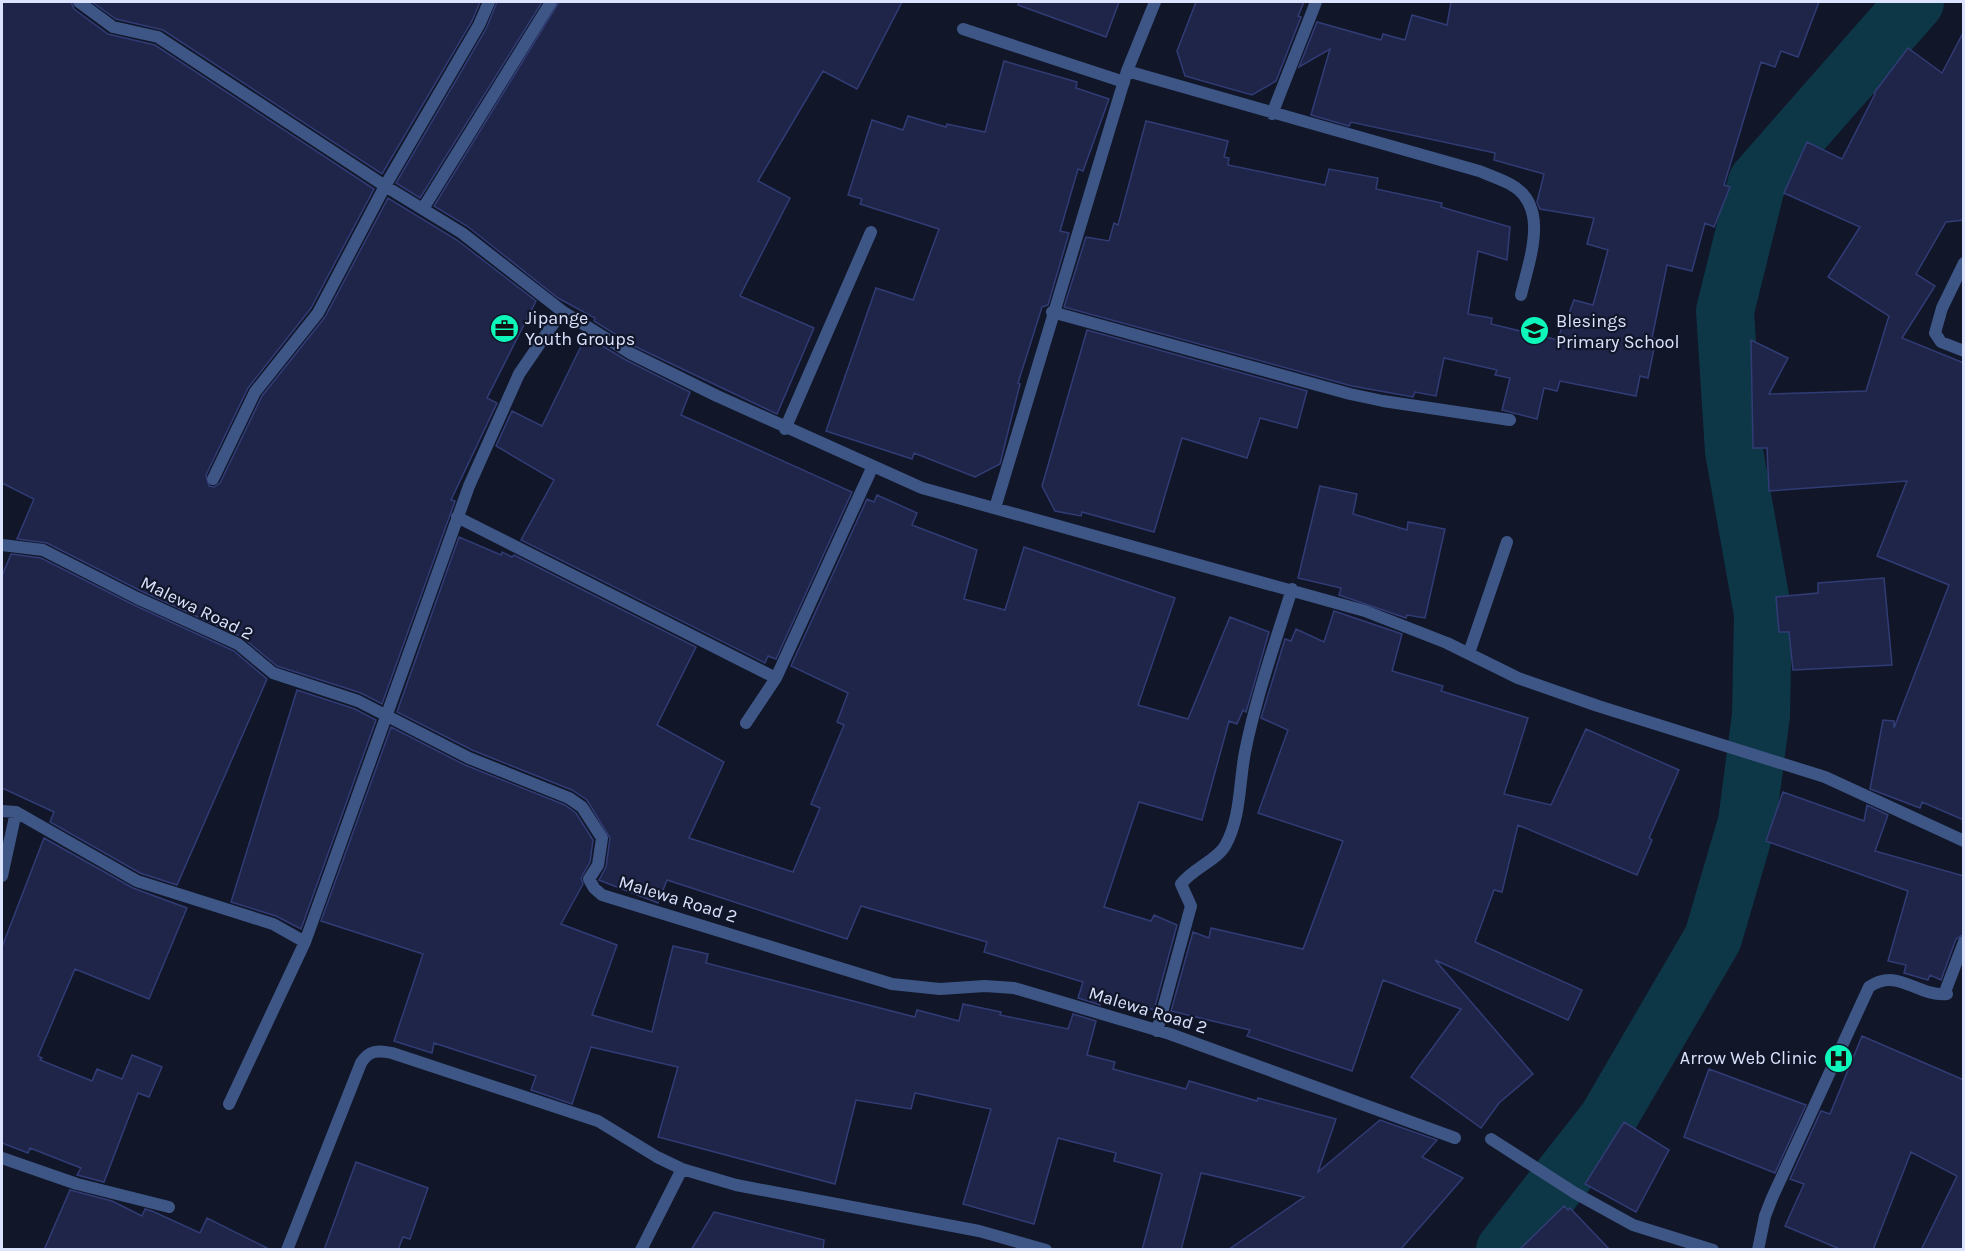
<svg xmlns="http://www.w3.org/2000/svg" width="1965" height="1251" font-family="Karla,sans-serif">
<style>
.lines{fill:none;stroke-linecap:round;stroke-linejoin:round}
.river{stroke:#0d3747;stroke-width:58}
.building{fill:#1e2549;stroke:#313c75;stroke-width:1.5}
.lane{stroke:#3e5686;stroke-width:12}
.street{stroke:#3e5686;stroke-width:12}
.labels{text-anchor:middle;stroke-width:4.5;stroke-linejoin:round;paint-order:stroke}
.poi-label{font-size:18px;fill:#dbe3fe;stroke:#111629;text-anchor:start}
.street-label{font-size:18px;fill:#dbe3fe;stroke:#111629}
</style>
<rect width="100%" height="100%" fill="#111629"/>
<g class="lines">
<!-- river -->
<path class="river" d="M1505,1250L1607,1120L1713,938L1747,822L1761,715L1763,614L1734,451L1725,311L1757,182L1915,2"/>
</g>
<!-- building -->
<path class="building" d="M2,2H71L74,9L108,34L155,45L374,189L311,308L248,388L206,475L209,486L214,487L220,483L262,396L325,317L388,198L457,240L536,301L487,398L497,403L451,500L455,501L382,704L361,693L277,666L242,637L141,591L47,543L17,539L34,499L2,483Z
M92,2H480L472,21L382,174L163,30L116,19Z
M497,2H542L420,198L396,183L486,29Z
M559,2H902L857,89L823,71L758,181L790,198L740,296L814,328L777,414L634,346L594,321L595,318L558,298L467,226L434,206Z
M1019,2H1119L1106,37L1018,5Z
M1196,2H1304L1298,16L1301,17L1276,81L1252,95L1185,76L1177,51Z
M1451,2H1819L1798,57L1781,51L1775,67L1761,62L1724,185L1730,187L1714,227L1705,223L1692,271L1667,265L1652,338L1656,339L1648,378L1640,376L1636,396L1560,381L1557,391L1544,388L1537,419L1502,410L1510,378L1495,375L1497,370L1444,358L1436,396L1415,392L1413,397L1352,386L1064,307L1086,237L1109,241L1114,223L1118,225L1146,121L1228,141L1224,157L1229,158L1228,165L1325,185L1329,169L1378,178L1376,189L1442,203L1441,207L1510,227L1507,260L1478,251L1468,314L1492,318L1491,324L1558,340L1564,319H1567L1574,300L1593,305L1608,250L1587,244L1594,218L1540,209L1537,202L1544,174L1494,160L1495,153L1351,122L1349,126L1311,115L1330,49L1299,67L1317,22L1381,40L1383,34L1405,40L1412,15L1447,25Z
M1964,31V220L1946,222L1916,274L1935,286L1902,338L1964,363V820L1922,802L1920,808L1870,789L1883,720L1894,721V728L1949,585L1877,556L1907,481L1769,491L1767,448H1753L1751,340L1788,358L1769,394L1866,391L1889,316L1828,277L1860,227L1784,193L1807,142L1842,159L1875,94L1874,93L1908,48L1942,73Z
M1004,61L1077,82L1076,88L1109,99L1083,171L1078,169L1060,231L1069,233L1048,305L1042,307L1018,383L1020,384L1000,464L975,477L914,453L912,459L826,431L876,288L913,300L939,229L860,204L862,199L848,195L872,120L903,130L908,116L946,127L947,124L985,132Z
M1087,330L1307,391L1297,428L1260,418L1247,458L1182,438L1154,532L1082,512L1081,516L1055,511L1042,486Z
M586,336L626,360L690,392L681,415L852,492L776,659L768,656L765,663L521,540L554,480L496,446L512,411L542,426Z
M1320,486L1357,494L1353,514L1407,530L1408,522L1445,529L1425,618L1407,615L1406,618L1339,595L1341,588L1298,578Z
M877,495L917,513L912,525L977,550L964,599L1005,610L1024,547L1175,598L1138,705L1188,719L1230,617L1269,632L1246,712L1243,710L1237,724L1229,721L1202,820L1139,802L1104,907L1151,921L1154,915L1177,925L1154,1010L1103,995L1100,1005L1078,998L1083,982L984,952L987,942L861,906L847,939L667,880L658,903L599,880L606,867L610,838L587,800L572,790L472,750L397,712L459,537L501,555L502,552L512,557L514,555L696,647L657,725L724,762L689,838L793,872L820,808L811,804L844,725L837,722L848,693L791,666L867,499L874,502Z
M11,554L41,558L134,605L234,651L267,679L177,885L140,873L50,822L54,812L2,788V576Z
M1884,578L1892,665L1793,670L1789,632H1779L1776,597L1818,593V583Z
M1334,611L1402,634L1392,671L1443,686L1441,691L1528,718L1504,794L1551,805L1586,729L1679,770L1649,838L1652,840L1637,875L1518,825L1502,892L1494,890L1475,942L1582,990L1568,1020L1435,960L1533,1074L1499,1103L1481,1128L1411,1077L1461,1009L1383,980L1352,1071L1247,1036L1250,1030L1171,1011L1193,932L1209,938L1211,928L1303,949L1343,841L1258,813L1288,730L1261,718L1285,639L1291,641L1296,629L1324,642Z
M297,690L355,709L376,720L301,929L276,916L231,902Z
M391,727L465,765L565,805L576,813L593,840L590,862L581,878L583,884L561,924L617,945L592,1015L652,1032L673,946L708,954L706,963L915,1017L917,1010L959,1021L963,1004L1001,1012L1000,1015L1068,1029L1073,1014L1096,1021L1087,1055L1115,1062L1113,1069L1186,1089L1189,1081L1257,1101L1258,1098L1336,1119L1318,1172L1380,1120L1437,1140L1422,1157L1463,1178L1400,1250H1228L1304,1197L1201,1173L1181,1250H1142L1162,1174L1114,1161L1116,1153L1058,1138L1034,1224L963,1204L991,1109L915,1093L911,1109L856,1100L835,1184L658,1137L678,1067L591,1047L572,1104L531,1090L536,1076L434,1043L432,1053L394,1041L423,954L321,921Z
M1783,792L1864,821L1867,805L1888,815L1875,851L1964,876V934L1956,939L1941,980L1930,975L1928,980L1904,973L1906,965L1888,961L1908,891L1766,841Z
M44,838L133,888L187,908L149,999L75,969L38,1056L42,1058L40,1060L92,1081L97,1069L122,1079L132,1055L162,1067L149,1097L138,1093L104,1182L77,1175L81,1168L30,1148L28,1153L2,1143V947Z
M1862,1036L1964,1080V1250H1921L1957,1176L1911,1152L1873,1250H1842L1785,1226L1804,1184L1790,1179L1821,1111L1830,1114Z
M1709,1069L1806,1105L1775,1173L1684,1137Z
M1624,1122L1669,1150L1636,1212L1585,1184Z
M356,1162L428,1188L410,1239L403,1237L398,1250H324Z
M70,1190L112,1201L142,1216L145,1209L152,1211L200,1233L207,1218L271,1250H44Z
M1564,1206L1568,1210L1570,1208L1610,1250H1519Z
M714,1212L824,1240L823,1250H691Z"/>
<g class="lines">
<!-- lane -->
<path class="lane" d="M963,29L1124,82"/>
<!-- street -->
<path class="street" d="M79,2L113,27L158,37L385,186L462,233L562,311
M1127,71L1479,171C1489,175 1500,179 1510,184C1551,206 1529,260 1521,295
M1272,114L1316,2
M424,207L551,2
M1964,263L1942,308L1935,333L1941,342L1964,351
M1052,312L1350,394L1383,401L1510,420
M785,429L871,232
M213,479L255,392L318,313L385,186L479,25L489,2
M995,508L1127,71L1155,2
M457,517L776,678
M2,545L43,550L137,598L238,644L273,673L358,701L469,758L569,798L582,807L602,838L598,865L589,879L594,888L602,895L892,984L940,989L985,986L1014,988L1170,1034L1455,1138
M1469,653L1507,542
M746,723L776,678L872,468
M2,811L16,812L137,881L273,924L305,942L469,486L519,374L562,311L630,353L717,396L922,488L1365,611L1447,643L1518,678L1598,706L1825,777L1964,841
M2,876L16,812
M1157,1031L1191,906L1181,884C1192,869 1217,860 1225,846C1241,818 1239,783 1245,752C1256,697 1275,643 1292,589
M229,1104L305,942
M1491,1139L1575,1193L1633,1225L1713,1250
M2,1158L77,1184L169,1207
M287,1250L361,1063C369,1050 378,1050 392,1053L598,1121L657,1157L682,1169
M641,1250L682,1169L736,1185L979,1231L1046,1250
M1758,1250L1765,1216L1772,1198L1869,987C1898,967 1917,997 1947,994L1945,992L1964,942"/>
</g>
<!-- icons -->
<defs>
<symbol id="office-disc" viewBox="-11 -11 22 22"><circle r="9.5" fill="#0ef7ba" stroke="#111629"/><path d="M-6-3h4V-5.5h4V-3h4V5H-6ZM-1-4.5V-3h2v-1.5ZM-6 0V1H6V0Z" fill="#111"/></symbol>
<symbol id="school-disc" viewBox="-11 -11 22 22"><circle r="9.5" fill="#0ef7ba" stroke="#111629"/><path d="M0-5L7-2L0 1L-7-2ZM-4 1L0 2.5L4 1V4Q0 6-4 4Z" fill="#111"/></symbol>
<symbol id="hospital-disc" viewBox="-11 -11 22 22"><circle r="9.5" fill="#0ef7ba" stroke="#111629"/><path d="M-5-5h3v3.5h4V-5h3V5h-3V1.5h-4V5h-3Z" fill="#111"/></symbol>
</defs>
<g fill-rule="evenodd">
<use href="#office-disc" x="488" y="312" width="33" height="33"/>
<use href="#school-disc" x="1518" y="314" width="33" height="33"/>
<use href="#hospital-disc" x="1822" y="1042" width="33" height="33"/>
</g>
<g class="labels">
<!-- poi labels -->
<g class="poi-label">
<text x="525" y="324">Jipange<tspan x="525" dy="21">Youth Groups</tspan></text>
<text x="1556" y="327">Blesings<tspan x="1556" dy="21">Primary School</tspan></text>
<text x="1817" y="1064" text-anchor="end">Arrow Web Clinic</text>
</g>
<!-- street labels -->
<g class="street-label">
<text transform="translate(197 608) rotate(26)" y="6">Malewa Road 2</text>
<text transform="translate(678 899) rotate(17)" y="6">Malewa Road 2</text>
<text transform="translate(1148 1010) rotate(17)" y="6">Malewa Road 2</text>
</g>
</g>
<!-- border -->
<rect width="1965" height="1251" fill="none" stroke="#dbe3fe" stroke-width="6"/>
</svg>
